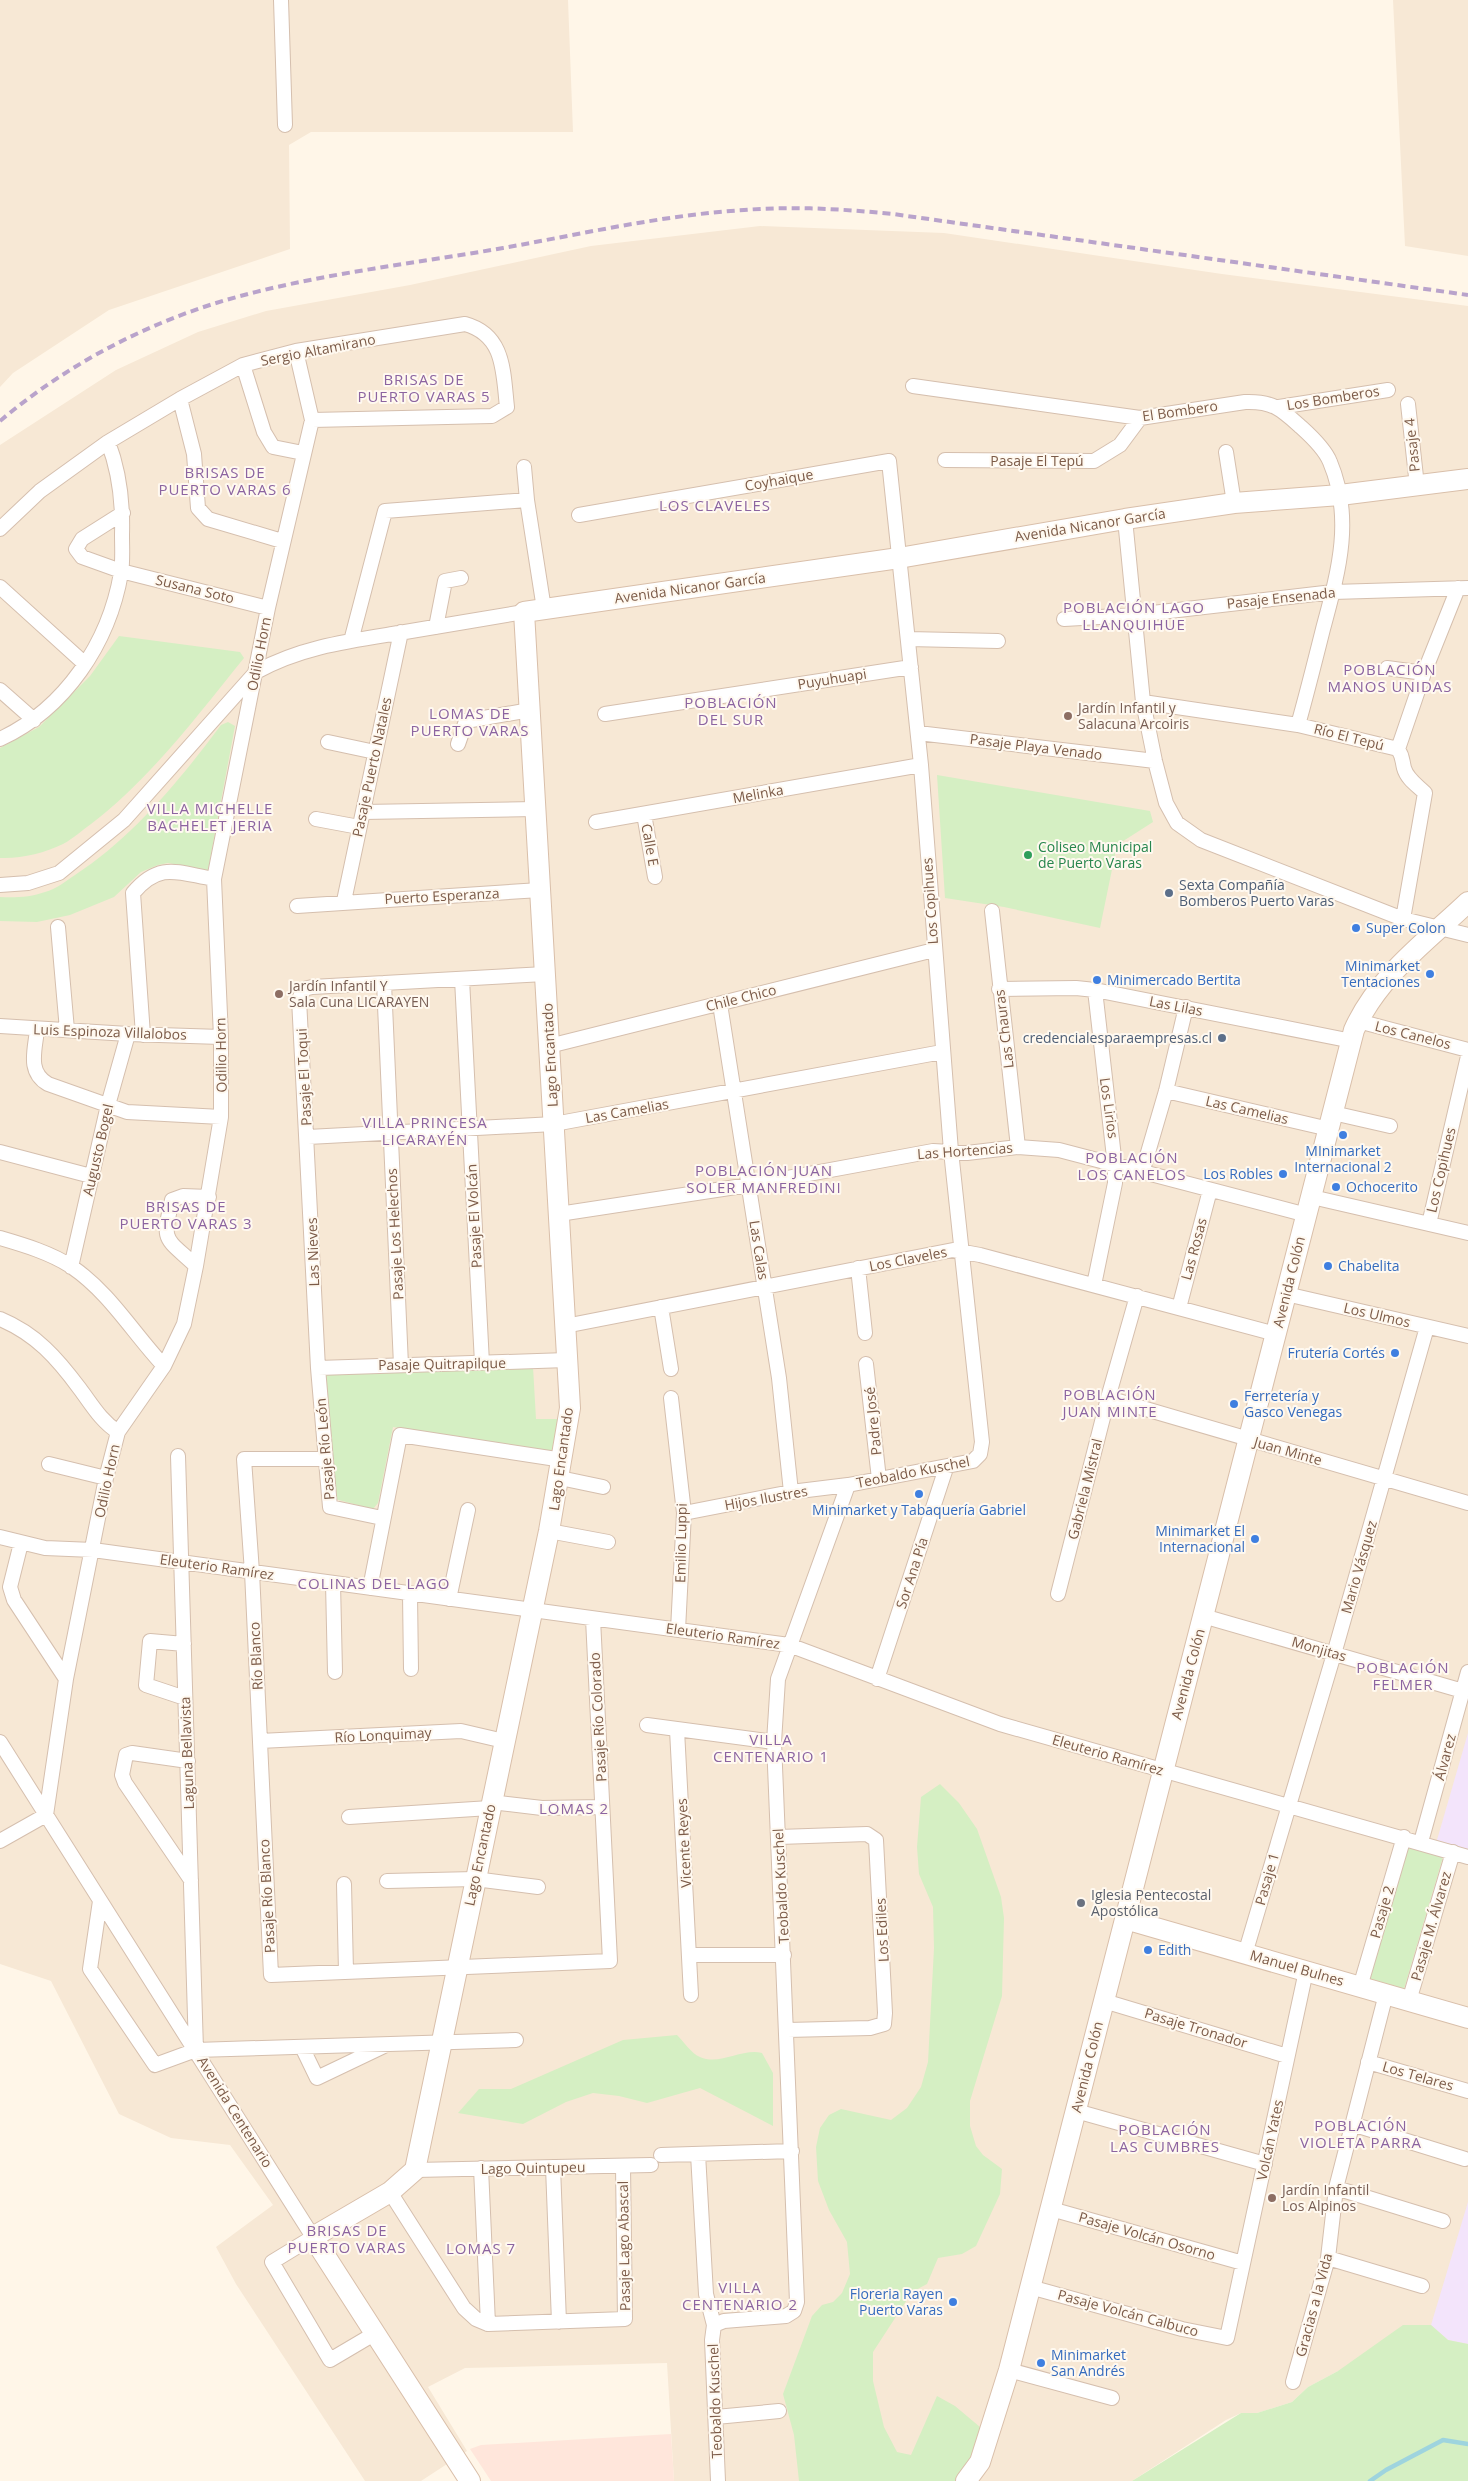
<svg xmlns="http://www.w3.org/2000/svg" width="1468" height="2481" font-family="'Open Sans',sans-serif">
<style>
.residential{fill:#f7e8d5}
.commercial{fill:#ffe6db}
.education{fill:#f3e4fb}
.green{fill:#d5efc3}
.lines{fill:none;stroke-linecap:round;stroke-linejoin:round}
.stream{stroke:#9ed4de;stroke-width:4.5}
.street-casing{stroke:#d5bfae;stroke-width:16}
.secondary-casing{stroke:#d9bfaa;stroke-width:22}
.street{stroke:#fff;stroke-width:14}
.secondary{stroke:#fff;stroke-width:20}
.rail{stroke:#b9a3cb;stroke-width:4;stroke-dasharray:8 5;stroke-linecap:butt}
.education-dot{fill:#8d6e63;stroke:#fff9f0;stroke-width:2}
.leisure-dot{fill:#2e9e5b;stroke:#fff9f0;stroke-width:2}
.service-dot{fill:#5c6f8a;stroke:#fff9f0;stroke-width:2}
.shop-dot{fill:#3f7fe0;stroke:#fff9f0;stroke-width:2}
.worship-dot{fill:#6b7280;stroke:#fff9f0;stroke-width:2}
.labels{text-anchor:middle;stroke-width:4;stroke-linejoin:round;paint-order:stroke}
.street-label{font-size:14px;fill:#7c5b48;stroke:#fff9f0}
.education-label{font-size:14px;fill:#785e54;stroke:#fff9f0;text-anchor:start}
.leisure-label{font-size:14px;fill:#27864d;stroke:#fff9f0;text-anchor:start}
.service-label{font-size:14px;fill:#4e5e75;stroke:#fff9f0;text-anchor:start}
.shop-label{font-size:14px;fill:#366cbe;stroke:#fff9f0;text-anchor:start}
.worship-label{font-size:14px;fill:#5b616d;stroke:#fff9f0;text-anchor:start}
.neighbourhood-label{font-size:15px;letter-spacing:1px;fill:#8c64a0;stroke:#fff9f0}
</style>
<rect width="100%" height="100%" fill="#fff6e8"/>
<!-- residential -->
<path class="residential" d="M0,0H568L573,132H311L289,145L290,249L109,310L13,373L0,387Z
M1393,0H1468V256L1405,246Z
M760,226L944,233L1222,274L1468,306V2379L1338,2371L1308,2387L1292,2402L1257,2413H1241L1226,2420L1132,2481H674L667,2363L465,2368L428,2387L467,2451L421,2481H365L236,2284L216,2247L273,2205L230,2145L171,2138L119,2114L51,1981L0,1964V445L116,370L198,332L266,311L410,285L591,246Z"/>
<!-- commercial -->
<path class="commercial" d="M671,2434L674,2481H491L470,2449L481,2445Z"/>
<!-- education -->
<path class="education" d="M1468,1733V1849L1437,1840Z
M1468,2202V2344L1448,2340L1431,2325Z"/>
<!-- green -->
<path class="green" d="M119,636L240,652L244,658C197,716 151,778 91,824C82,830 73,839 63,844C44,853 21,859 0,858V748L39,727L90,676Z
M228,722L235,726L208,870L168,863L158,865L141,872L114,897L70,915L37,922L0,921V897C15,898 31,897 45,892C56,889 66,881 75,875C133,837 180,780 221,725Z
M937,775L1150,811L1153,822L1117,845L1100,928L1004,907L945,898Z
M533,1367L536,1419H561L556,1453L393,1427L378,1503L373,1509L335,1499L325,1372Z
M940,1784L959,1803L977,1829L1001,1897L1004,1918L1002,1996L970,2101V2126L976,2146L983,2155L1002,2169L1000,2194L976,2246L962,2254L938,2258L927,2284L912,2292L873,2352V2381L884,2427L897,2452L911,2455L937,2396L955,2406L980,2427L971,2481H799L794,2435L783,2394L812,2316L822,2305L833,2302L842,2293L850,2274L847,2242L829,2210L818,2181L816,2147L820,2128L829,2115L841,2109L891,2120L907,2108L921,2087L928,2062L934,1948L933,1907L919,1874L917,1847L921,1797Z
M1407,1844L1443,1857L1404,1989L1368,1978Z
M677,2035C683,2041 692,2054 700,2057C720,2066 742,2048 762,2053L773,2073V2126L700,2088L647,2103L619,2096L593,2093L566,2102L523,2124L458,2113L479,2089H511L623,2040Z
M1403,2325H1431L1448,2340L1468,2344V2481H1132L1241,2413H1257L1292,2402L1308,2387L1338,2371Z"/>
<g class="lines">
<!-- stream -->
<path class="stream" d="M1370,2481L1386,2470L1443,2440L1468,2444"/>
<defs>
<path id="street" d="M281,0L285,125
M296,351L312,420
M243,365L264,432L273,447L303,453
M913,386L1140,418L1245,402C1273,401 1281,409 1301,427C1311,436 1325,449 1330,462C1354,519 1338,573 1323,629C1315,661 1307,693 1298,725
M180,399L194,454L198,508L208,519L282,541
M1408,404L1417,486
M1279,407L1388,390
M1226,452L1234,503
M945,460L1094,461L1120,445L1140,418
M524,467L527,500
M123,513L82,539L76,549L82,557L121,571L268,608
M579,515L889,461L921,765L951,1151L982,1442L980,1454L973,1461L848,1485L778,1679L774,1742L797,2302L794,2311L786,2316L724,2321L714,2325
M1125,519L1143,702L1155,761L1166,803L1177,823L1201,840L1403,919L1468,935
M0,529L40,491L108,442L180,399L243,365L296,351L465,324C505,335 503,372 507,407L492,416L312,420L268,608L214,879L221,1037V1117L196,1266L184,1324L164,1366L118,1432L106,1478L66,1679L46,1815L0,1841
M0,587L85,664
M1064,619L1135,615L1333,592L1468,588
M436,627L445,581L461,578
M908,639L998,641
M351,641L385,511L527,500L544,609
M1387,668L1424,673
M0,690L34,720
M1143,702L1298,725L1398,749C1403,757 1402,760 1404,768C1407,779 1417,785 1425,793L1403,919
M605,714L911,667
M918,733L1155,761
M0,739C65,709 109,643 121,573C123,561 122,548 122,535C123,502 120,473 108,442
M328,742L375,752
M458,744L466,721L530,710
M1398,749L1424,673L1458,588
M363,812L535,809
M644,814L655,877
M316,819L359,827
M596,822L921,765
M0,885L28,883L59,873L124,820L256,672C301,647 349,641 399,633C441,626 482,619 524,612
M344,901L401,632
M297,906L540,890
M992,911L1018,1147
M58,927L67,1030
M462,979L482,1363
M384,983L401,1365
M999,989L1076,988L1095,990L1352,1041
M720,1004L779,1378L791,1492
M1358,1021L1468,1050
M0,1026L128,1034L221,1037
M37,1030C35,1050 27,1072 48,1084L127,1112L221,1117
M143,1035L133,893C160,861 178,873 214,879
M549,1046L934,950
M1166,1091L1329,1129
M1333,1113L1390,1126
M308,1137L554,1124L942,1052
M0,1152L91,1176
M1142,1173L1166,1091L1186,1007
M1312,1197L1468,1233
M559,1214L749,1185L933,1151L967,1153L1018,1147L1059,1150L1307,1215
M1429,1224L1468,1056
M0,1238C24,1245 51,1253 72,1267C110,1293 133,1333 164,1366
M196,1266C164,1236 162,1243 172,1200L183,1196L209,1197
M71,1267L108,1105L128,1034
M858,1268L865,1333
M1094,1285L1115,1183V1166L1095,990
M1286,1294L1468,1336
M661,1307L671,1369
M1179,1308L1210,1190
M0,1319C36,1334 57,1358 80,1389C92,1405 101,1421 118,1432
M565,1326L953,1250L980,1255L1276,1334
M866,1364L879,1479
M318,1368L567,1360
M671,1398L684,1513L678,1630
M1108,1398L1468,1503
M178,1456L196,2050
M326,1459H244L252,1572L271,1975L610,1961L593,1619
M49,1464L106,1478
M560,1478L603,1487
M684,1513L791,1492L848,1485
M382,1518L330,1507L318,1368L299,999L304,989L312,987L545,974
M549,1531L608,1542
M0,1537L45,1548L93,1550L789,1645L1000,1724L1468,1857
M21,1543L10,1587L14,1600L66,1679
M333,1583L335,1672
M370,1588L400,1435L563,1460
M410,1594L411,1669
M1058,1594L1108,1398L1137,1296
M449,1599L468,1510
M1203,1616L1463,1691
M184,1644L150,1641L146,1685L185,1698
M877,1679L946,1468
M647,1725L774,1742
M677,1730L691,1995
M260,1741L461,1731L504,1741
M0,1742L313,2237L272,2262L330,2360L374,2334
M188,1761L132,1753L126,1755L122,1775L125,1783L191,1880
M491,1802L542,1808L602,1807
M349,1817L490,1808
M779,1837L867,1834L876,1840L885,2013L884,2024L870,2028L787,2030
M1421,1842L1468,1672
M387,1881L475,1879L538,1887
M344,1884L346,1972
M100,1901L90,1969L155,2065L196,2050L516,2040
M1245,1954L1334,1654L1427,1327
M690,1955H784
M1360,1987L1404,1837
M1104,2001L1287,2056
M1409,2001L1453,1852
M302,2047L317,2078L384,2046
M1368,2062L1468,2091
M1076,2111L1265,2164
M1352,2124L1465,2159
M698,2154L706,2294L714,2325L712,2340L718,2481
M661,2155L792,2151
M553,2167L559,2322
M481,2168L488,2324
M415,2170L651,2165
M1336,2188L1443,2221
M390,2192L464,2308L476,2319L488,2324L625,2319L623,2166
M1051,2209L1243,2263
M1328,2258L1422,2286
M1030,2287L1182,2329L1227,2338L1306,1971
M1009,2370L1112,2398
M1293,2382L1328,2258L1336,2188L1386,1994
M716,2417L779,2411"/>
<path id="secondary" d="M1125,1919L1468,2018
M470,2481L313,2237L390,2192L415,2170L549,1531L570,1408L524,612L899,558L1125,519L1234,503L1340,495L1468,479
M966,2481L980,2462L1009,2370L1354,1030C1378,976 1427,941 1468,902"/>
</defs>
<!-- street casing -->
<use href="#street" class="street-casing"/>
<!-- secondary casing -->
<use href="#secondary" class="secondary-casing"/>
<!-- street -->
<use href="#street" class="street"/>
<!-- secondary -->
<use href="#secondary" class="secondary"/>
<!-- rail -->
<path class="rail" d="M0,421C65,366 144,324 226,300C316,274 411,264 503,248C582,234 663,215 744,210C794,206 843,209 893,214L1468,295"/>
</g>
<!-- markers -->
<g class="education-dot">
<circle cx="1068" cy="716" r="5"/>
<circle cx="279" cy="994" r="5"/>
<circle cx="1272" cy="2198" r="5"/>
</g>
<circle class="leisure-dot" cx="1028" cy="855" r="5"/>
<g class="service-dot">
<circle cx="1169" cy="893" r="5"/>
<circle cx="1222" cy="1038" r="5"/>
</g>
<g class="shop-dot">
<circle cx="1356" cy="928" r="5"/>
<circle cx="1430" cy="974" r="5"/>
<circle cx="1097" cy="980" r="5"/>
<circle cx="1343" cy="1135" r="5"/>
<circle cx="1283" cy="1174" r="5"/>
<circle cx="1336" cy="1187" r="5"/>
<circle cx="1328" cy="1266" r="5"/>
<circle cx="1395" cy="1353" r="5"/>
<circle cx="1234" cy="1404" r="5"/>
<circle cx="919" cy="1494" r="5"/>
<circle cx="1255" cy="1539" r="5"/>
<circle cx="1148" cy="1950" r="5"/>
<circle cx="953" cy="2302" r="5"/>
<circle cx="1041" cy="2363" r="5"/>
</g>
<circle class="worship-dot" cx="1081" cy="1903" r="5"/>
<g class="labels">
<!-- street labels -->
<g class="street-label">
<text transform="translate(318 350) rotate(-11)" y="5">Sergio Altamirano</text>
<text transform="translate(1333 398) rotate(-9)" y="5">Los Bomberos</text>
<text transform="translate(1180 411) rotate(-8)" y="5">El Bombero</text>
<text transform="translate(1412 445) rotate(-96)" y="5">Pasaje 4</text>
<text x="1037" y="466">Pasaje El Tepú</text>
<text transform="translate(779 480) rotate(-10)" y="5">Coyhaique</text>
<text transform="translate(1090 525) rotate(-9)" y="5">Avenida Nicanor García</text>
<text transform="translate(690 588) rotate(-8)" y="5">Avenida Nicanor García</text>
<text transform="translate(195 589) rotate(14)" y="5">Susana Soto</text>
<text transform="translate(1281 598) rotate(-6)" y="5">Pasaje Ensenada</text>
<text transform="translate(259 654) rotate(-79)" y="5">Odilio Horn</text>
<text transform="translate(832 679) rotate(-9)" y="5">Puyuhuapi</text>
<text transform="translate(1349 737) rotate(14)" y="5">Río El Tepú</text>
<text transform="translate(1036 747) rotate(7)" y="5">Pasaje Playa Venado</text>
<text transform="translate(372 767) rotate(-78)" y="5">Pasaje Puerto Natales</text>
<text transform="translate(758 794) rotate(-10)" y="5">Melinka</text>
<text transform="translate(650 845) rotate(80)" y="5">Calle E</text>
<text transform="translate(442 896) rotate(-3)" y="5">Puerto Esperanza</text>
<text transform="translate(930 901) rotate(-94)" y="5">Los Copihues</text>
<text transform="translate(741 998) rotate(-14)" y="5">Chile Chico</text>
<text transform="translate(1176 1006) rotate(11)" y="5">Las Lilas</text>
<text transform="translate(1004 1029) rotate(-97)" y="5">Las Chauras</text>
<text transform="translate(110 1032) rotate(2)" y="5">Luis Espinoza Villalobos</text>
<text transform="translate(1413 1035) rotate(14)" y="5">Los Canelos</text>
<text transform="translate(221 1055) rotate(-91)" y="5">Odilio Horn</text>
<text transform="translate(550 1055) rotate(-93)" y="5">Lago Encantado</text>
<text transform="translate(304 1077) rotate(-93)" y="5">Pasaje El Toqui</text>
<text transform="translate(1109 1108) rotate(82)" y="5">Los Lirios</text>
<text transform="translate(1247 1110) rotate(13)" y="5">Las Camelias</text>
<text transform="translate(627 1111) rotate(-10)" y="5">Las Camelias</text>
<text transform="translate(98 1150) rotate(-77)" y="5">Augusto Bogel</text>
<text transform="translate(965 1151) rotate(-4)" y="5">Las Hortencias</text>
<text transform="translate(1441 1170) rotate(-77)" y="5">Los Copihues</text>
<text transform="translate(474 1216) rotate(-93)" y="5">Pasaje El Volcán</text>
<text transform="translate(395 1234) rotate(-93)" y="5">Pasaje Los Helechos</text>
<text transform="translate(1194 1249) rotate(-75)" y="5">Las Rosas</text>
<text transform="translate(759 1250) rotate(81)" y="5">Las Calas</text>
<text transform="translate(313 1252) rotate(-92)" y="5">Las Nieves</text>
<text transform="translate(908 1259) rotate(-11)" y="5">Los Claveles</text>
<text transform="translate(1289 1282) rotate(-76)" y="5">Avenida Colón</text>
<text transform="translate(1377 1315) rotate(13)" y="5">Los Ulmos</text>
<text transform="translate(442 1364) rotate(-1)" y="5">Pasaje Quitrapilque</text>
<text transform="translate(873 1421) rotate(-96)" y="5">Padre José</text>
<text transform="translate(325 1449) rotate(-95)" y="5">Pasaje Río León</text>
<text transform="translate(1288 1451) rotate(16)" y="5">Juan Minte</text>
<text transform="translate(561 1459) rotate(-82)" y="5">Lago Encantado</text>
<text transform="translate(913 1472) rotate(-11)" y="5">Teobaldo Kuschel</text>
<text transform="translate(107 1481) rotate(-78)" y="5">Odilio Horn</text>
<text transform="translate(1085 1489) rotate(-76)" y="5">Gabriela Mistral</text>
<text transform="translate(766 1498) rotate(-10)" y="5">Hijos Ilustres</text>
<text transform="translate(681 1543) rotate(-89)" y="5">Emilio Luppi</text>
<text transform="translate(217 1567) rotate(8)" y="5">Eleuterio Ramírez</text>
<text transform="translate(1359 1567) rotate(-74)" y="5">Mario Vásquez</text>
<text transform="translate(912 1573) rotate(-72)" y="5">Sor Ana Pía</text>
<text transform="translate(723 1636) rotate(8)" y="5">Eleuterio Ramírez</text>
<text transform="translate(1319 1649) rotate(16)" y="5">Monjitas</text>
<text transform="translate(256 1656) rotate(-93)" y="5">Río Blanco</text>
<text transform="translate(1188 1674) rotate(-75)" y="5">Avenida Colón</text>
<text transform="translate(598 1717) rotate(-93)" y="5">Pasaje Río Colorado</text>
<text transform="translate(383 1735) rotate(-3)" y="5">Río Lonquimay</text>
<text transform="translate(187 1753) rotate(-92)" y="5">Laguna Bellavista</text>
<text transform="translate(1108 1755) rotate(16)" y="5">Eleuterio Ramírez</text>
<text transform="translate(1445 1757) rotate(-75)" y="5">Álvarez</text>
<text transform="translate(684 1843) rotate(-93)" y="5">Vicente Reyes</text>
<text transform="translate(480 1855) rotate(-78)" y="5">Lago Encantado</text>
<text transform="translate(1267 1879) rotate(-74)" y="5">Pasaje 1</text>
<text transform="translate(781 1886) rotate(-93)" y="5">Teobaldo Kuschel</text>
<text transform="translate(267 1896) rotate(-93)" y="5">Pasaje Río Blanco</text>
<text transform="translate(1382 1912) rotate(-74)" y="5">Pasaje 2</text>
<text transform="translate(1431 1926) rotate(-74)" y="5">Pasaje M. Álvarez</text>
<text transform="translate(882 1930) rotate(-93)" y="5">Los Ediles</text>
<text transform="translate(1297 1968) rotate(16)" y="5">Manuel Bulnes</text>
<text transform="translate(1196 2028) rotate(17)" y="5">Pasaje Tronador</text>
<text transform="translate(1087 2067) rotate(-76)" y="5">Avenida Colón</text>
<text transform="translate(1418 2076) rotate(16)" y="5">Los Telares</text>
<text transform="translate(235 2112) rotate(58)" y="5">Avenida Centenario</text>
<text transform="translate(1270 2140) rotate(-78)" y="5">Volcán Yates</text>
<text transform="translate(533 2168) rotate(-1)" y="5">Lago Quintupeu</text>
<text transform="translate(1147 2236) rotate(16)" y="5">Pasaje Volcán Osorno</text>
<text transform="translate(624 2246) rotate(-91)" y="5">Pasaje Lago Abascal</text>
<text transform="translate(1314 2305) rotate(-75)" y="5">Gracias a la Vida</text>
<text transform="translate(1128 2313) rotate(15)" y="5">Pasaje Volcán Calbuco</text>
<text transform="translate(715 2401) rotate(-92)" y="5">Teobaldo Kuschel</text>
</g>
<!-- education labels -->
<g class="education-label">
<text x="1078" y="713">Jardín Infantil y<tspan x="1078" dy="16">Salacuna Arcoiris</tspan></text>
<text x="289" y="991">Jardín Infantil Y<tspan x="289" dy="16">Sala Cuna LICARAYEN</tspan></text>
<text x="1282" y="2195">Jardín Infantil<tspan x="1282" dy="16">Los Alpinos</tspan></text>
</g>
<!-- leisure labels -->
<g class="leisure-label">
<text x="1038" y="852">Coliseo Municipal<tspan x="1038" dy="16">de Puerto Varas</tspan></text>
</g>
<!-- service labels -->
<g class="service-label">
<text x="1179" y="890">Sexta Compañía<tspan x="1179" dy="16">Bomberos Puerto Varas</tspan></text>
<text x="1212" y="1043" text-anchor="end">credencialesparaempresas.cl</text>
</g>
<!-- shop labels -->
<g class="shop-label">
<text x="1366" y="933">Super Colon</text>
<text x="1420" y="971" text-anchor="end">Minimarket<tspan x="1420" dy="16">Tentaciones</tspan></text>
<text x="1107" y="985">Minimercado Bertita</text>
<text x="1343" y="1156" text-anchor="middle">MInimarket<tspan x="1343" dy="16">Internacional 2</tspan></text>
<text x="1273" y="1179" text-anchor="end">Los Robles</text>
<text x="1346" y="1192">Ochocerito</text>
<text x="1338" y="1271">Chabelita</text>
<text x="1385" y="1358" text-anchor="end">Frutería Cortés</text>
<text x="1244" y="1401">Ferretería y<tspan x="1244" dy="16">Gasco Venegas</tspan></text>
<text x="919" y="1515" text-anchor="middle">Minimarket y Tabaquería Gabriel</text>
<text x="1245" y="1536" text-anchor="end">Minimarket El<tspan x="1245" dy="16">Internacional</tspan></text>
<text x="1158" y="1955">Edith</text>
<text x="943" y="2299" text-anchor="end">Floreria Rayen<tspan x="943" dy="16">Puerto Varas</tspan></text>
<text x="1051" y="2360">Minimarket<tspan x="1051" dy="16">San Andrés</tspan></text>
</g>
<!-- worship labels -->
<g class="worship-label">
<text x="1091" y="1900">Iglesia Pentecostal<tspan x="1091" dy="16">Apostólica</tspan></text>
</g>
<!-- neighbourhood labels -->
<g class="neighbourhood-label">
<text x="424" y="385">BRISAS DE<tspan x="424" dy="17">PUERTO VARAS 5</tspan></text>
<text x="225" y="478">BRISAS DE<tspan x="225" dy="17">PUERTO VARAS 6</tspan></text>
<text x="715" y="511">LOS CLAVELES</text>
<text x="1134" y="613">POBLACIÓN LAGO<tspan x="1134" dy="17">LLANQUIHUE</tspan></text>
<text x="1390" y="675">POBLACIÓN<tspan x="1390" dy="17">MANOS UNIDAS</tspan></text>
<text x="731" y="708">POBLACIÓN<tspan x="731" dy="17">DEL SUR</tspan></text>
<text x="470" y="719">LOMAS DE<tspan x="470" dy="17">PUERTO VARAS</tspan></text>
<text x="210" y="814">VILLA MICHELLE<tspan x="210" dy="17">BACHELET JERIA</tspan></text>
<text x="425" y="1128">VILLA PRINCESA<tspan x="425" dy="17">LICARAYÉN</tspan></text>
<text x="1132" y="1163">POBLACIÓN<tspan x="1132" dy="17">LOS CANELOS</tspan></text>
<text x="764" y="1176">POBLACIÓN JUAN<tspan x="764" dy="17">SOLER MANFREDINI</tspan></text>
<text x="186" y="1212">BRISAS DE<tspan x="186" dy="17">PUERTO VARAS 3</tspan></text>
<text x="1110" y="1400">POBLACIÓN<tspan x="1110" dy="17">JUAN MINTE</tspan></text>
<text x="374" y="1589">COLINAS DEL LAGO</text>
<text x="1403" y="1673">POBLACIÓN<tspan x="1403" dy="17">FELMER</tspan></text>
<text x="771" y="1745">VILLA<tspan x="771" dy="17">CENTENARIO 1</tspan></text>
<text x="574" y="1814">LOMAS 2</text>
<text x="1361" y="2131">POBLACIÓN<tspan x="1361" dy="17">VIOLETA PARRA</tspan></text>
<text x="1165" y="2135">POBLACIÓN<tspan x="1165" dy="17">LAS CUMBRES</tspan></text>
<text x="347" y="2236">BRISAS DE<tspan x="347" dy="17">PUERTO VARAS</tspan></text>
<text x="481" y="2254">LOMAS 7</text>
<text x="740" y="2293">VILLA<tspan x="740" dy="17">CENTENARIO 2</tspan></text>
</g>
</g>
</svg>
